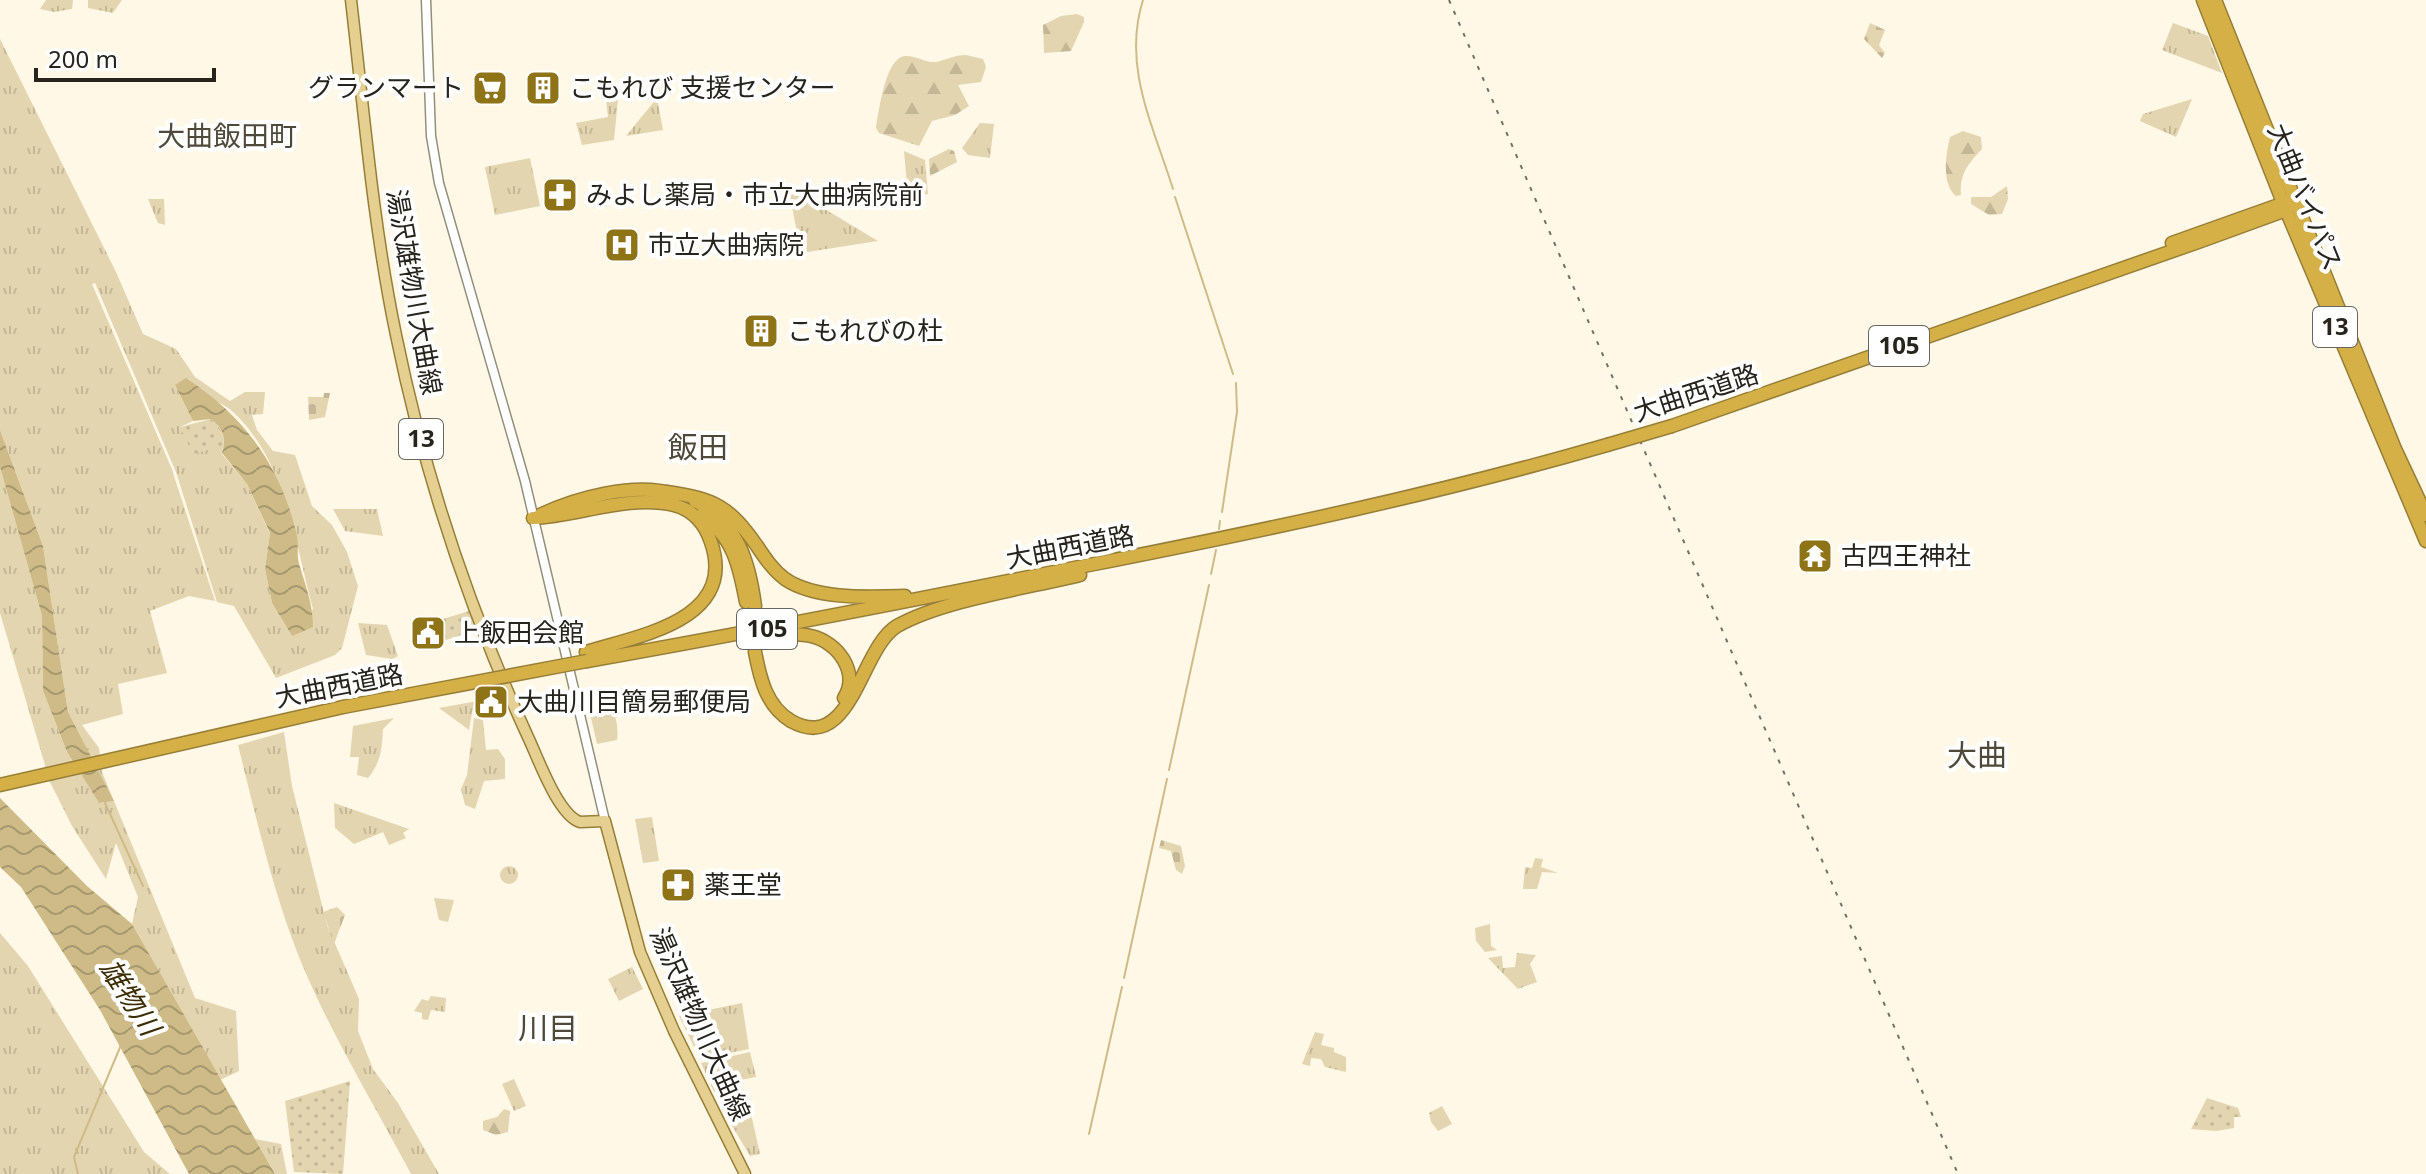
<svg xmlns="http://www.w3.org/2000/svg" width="2426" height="1174" font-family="'Noto Sans','Noto Sans JP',sans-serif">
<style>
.grass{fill:url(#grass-tufts);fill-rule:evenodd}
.forest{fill:url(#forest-firs)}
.cemetery{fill:url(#cemetery-stones)}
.park{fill:url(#park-dots)}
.water{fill:url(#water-waves)}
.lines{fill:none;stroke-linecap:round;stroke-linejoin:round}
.stream{stroke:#cfbb87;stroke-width:2}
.highway-tunnel{stroke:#d4cebe;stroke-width:12;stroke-dasharray:12 6;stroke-linecap:butt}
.minor-casing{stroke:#948e7d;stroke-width:11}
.major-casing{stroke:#977f38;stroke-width:13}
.highway-casing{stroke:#977f38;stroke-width:15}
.minor{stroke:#fff;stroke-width:8}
.major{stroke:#e5d091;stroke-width:10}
.highway{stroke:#d4b047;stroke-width:12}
.rail{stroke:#747065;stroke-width:2;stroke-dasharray:4 8;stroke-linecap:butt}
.highway-bridge-casing{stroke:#977f38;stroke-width:15;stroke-linecap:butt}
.highway-bridge{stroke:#d4b047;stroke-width:12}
.labels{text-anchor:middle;stroke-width:8;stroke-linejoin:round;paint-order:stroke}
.shield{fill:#fff;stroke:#676661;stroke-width:2}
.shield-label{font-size:24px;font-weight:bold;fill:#26241d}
.poi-label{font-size:26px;fill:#26241d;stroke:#fff;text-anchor:start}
.street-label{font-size:26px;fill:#26241d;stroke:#fff}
.neighbourhood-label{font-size:28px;fill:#4f493a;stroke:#fff}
.water-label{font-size:28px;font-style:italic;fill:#3c2e02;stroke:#fff}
.quarter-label{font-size:30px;fill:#4f493a;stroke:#fff}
</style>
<defs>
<pattern id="grass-tufts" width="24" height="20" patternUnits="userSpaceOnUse" patternTransform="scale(2)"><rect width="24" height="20" fill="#e3d5af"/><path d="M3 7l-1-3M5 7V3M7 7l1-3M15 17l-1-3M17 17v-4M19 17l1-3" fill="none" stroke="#c3b796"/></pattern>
<pattern id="forest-firs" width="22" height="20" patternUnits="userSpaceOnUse" patternTransform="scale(2)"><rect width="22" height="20" fill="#e3d5af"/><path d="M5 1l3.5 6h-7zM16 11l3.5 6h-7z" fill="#c3b796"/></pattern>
<pattern id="cemetery-stones" width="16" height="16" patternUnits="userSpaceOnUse" patternTransform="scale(2)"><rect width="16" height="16" fill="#e3d5af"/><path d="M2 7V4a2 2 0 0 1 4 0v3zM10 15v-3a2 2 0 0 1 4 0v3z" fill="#c3b796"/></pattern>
<pattern id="park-dots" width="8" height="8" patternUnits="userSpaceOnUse" patternTransform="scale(2)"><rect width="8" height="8" fill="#e3d5af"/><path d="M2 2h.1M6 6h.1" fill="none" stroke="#c3b796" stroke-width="1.8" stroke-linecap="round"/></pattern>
<pattern id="water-waves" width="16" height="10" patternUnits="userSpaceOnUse" patternTransform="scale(2)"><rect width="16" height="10" fill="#cfbb87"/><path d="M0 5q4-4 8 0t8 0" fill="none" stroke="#a8986e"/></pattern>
</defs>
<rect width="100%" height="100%" fill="#fff8e6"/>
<!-- grass -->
<path class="grass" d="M46,0H73L72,9L54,12L40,9Z
M88,0H122L113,13L88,8Z
M2173,23L2208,36L2222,73L2162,50Z
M0,39L116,272L143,334L176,349L195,377L230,401L245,392H265L263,414L252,415L257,430L273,451L295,455L312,506L332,525L347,552L358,586L342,648L335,655L276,678L234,606L217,602L176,472L95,283L92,284L171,467L215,601L189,596L150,611L167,673L118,684L123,714L82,725L99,748L102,772L195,998L236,1011L239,1071L220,1080L132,924L138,897L116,843L106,879L72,826L50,782L0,613V467L42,616L43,691L67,752L99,803L113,801L68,712L43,546L0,430ZM175,385C192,393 218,399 232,411C286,460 295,544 313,609L292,636L272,603L265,569L270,534L247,484L221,453L180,427L193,421Z
M619,89L614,140L582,145L576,123L608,117L605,91Z
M657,98L663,130L626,136Z
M2192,99L2176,137L2140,121L2143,114Z
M980,123L994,124L990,158L968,155L962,148Z
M904,151L925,160L928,194L908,196Z
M530,158L540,206L495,215L485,167Z
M789,191L798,193L878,241L801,253Z
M148,199H164L165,225L158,223Z
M333,509H377L383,536L345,531Z
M358,623L387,625L398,656L392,659L366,655Z
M603,688C611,705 620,721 617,740L597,744L585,691Z
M474,702L469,730L439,708L472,702Z
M394,718L383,729C382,749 381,762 368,778L357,775L359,757H350L353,726Z
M474,718L483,720L486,750L498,749L505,759V779L484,781L475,809L465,805L461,789L467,775Z
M284,732L292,786L327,925L359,999L358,1031L373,1069L398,1103L439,1174H411C374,1104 332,1036 301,962C273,893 256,817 238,745Z
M334,803L409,829L403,833L406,838L389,845L383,832L354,844L335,828Z
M652,817L659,861L643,863L635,819Z
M1535,858L1543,859L1541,867L1558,873L1542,872L1537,889H1523L1525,867L1532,868Z
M500 875a9 9 0 1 1 18 0a9 9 0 1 1-18 0Z
M434,898L454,900L448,922L439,920Z
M1490,924L1491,946L1497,950L1485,952L1476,941L1475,928Z
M0,933L28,966L144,1152L170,1174H0Z
M1517,953L1536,955L1530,964L1537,982L1518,989L1488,958L1502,956L1503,968L1515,967Z
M632,967L643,989L619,1001L608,979Z
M431,996L446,998L445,1012L431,1010L428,1020L422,1019V1013L414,1011L422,999L428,1001Z
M742,1003L749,1049L700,1059L679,1016Z
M1315,1032L1324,1034L1321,1045L1334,1048V1052L1346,1057V1072L1325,1067L1321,1059L1311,1058L1310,1066L1302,1064Z
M750,1052L756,1077L740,1080L744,1105L724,1109L719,1098L725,1093L722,1087L714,1092L701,1063Z
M514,1079L526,1106L514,1111L502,1084Z
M1442,1106L1452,1124L1438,1131L1431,1122L1429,1113Z
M751,1114L760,1154L750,1156L728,1119Z
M255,1139L281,1144L287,1174H275Z"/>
<!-- forest -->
<path class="forest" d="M1077,14L1084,17V22L1071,51L1044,53L1043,25L1061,16Z
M966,55L983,59L986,67L981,82L958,85L969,106L955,115L932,121L919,146L879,133L876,128C879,112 885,58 905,56C916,55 925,63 936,62C946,60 954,55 966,55Z
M1963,131L1981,137L1982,149C1968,164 1959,174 1961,195L1956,196C1941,184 1946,154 1950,137Z
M949,149L954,151L957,162L930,176L929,159Z
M2007,186L2008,199L2002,214L1989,215L1971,204V197H1991Z
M504,1109L510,1111L508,1132L496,1135L483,1130V1121L497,1117Z"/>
<!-- cemetery -->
<path class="cemetery" d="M1870,23L1885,30L1879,45L1885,53L1882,58L1864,39Z
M324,393H330L325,417L309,420L308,397H323Z
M1161,840L1181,846L1185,866L1182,874L1176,870L1171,851L1159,848Z
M337,907L345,915L334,944L323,912Z"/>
<!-- park -->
<path class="park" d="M211,419C225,431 226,438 221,455L212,449L193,454L180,427Z
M469,611L476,630L440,642L433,622Z
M350,1081L343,1174L294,1172L285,1101Z
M2207,1098L2238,1108L2241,1117H2234V1128L2216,1131L2191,1129Z"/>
<!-- water -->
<path class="water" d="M186,378C245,417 281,466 297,536C299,546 296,557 300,567C306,587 313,605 313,627L292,636L272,603L265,569L270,533L247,484L222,453C226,437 224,430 211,419L193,421L175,385Z
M0,430L43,546L68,712L114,801L99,803L67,752L43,691L42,616L0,467Z
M0,798L87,886L132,924L275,1174H189L100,1010L21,887L0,867Z"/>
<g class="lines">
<!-- stream -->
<path class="stream" d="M1143,0C1122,66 1153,125 1173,189
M1175,197L1233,374
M1222,512L1237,412L1236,383
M1219,529L1220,521
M1211,574L1216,550
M1169,770L1209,585
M105,803L143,886
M1124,978L1167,779
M1089,1134L1122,987
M78,1174L74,1157L121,1045"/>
<!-- highway-tunnel -->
<path class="highway-tunnel" d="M755,606L763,650"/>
<defs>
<path id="minor" d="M426,0L431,136L439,183L525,481L605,821"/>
<path id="major" d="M351,0C364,112 373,225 396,335C424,473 469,609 528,737C538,758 558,815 580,822L605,821L640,952L674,1031L745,1174"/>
<path id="highway" d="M2203,0L2286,210L2426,541
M2215,0L2395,449L2426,515
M2172,243L2290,201
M1672,426L2201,241L2286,210L2296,200
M667,492C715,499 729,506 757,546C765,558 773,570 785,579C816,600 869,597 905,596
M695,501C738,523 749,561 755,606
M540,515C576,498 634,482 674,494
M700,516C733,533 740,569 746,602
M533,518C579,516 628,494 674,505C693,510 705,524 711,542C738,621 637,636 586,652
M773,634C786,634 799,633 811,636C838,642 860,673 844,698
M755,652C760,678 766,706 791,721C852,755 860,648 897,626C943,600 1027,588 1080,575
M587,661C757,631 925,598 1094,564C1266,530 1437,494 1607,445
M0,785L343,707"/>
</defs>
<!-- minor casing -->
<use href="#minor" class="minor-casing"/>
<!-- major casing -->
<use href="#major" class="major-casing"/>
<!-- highway casing -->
<use href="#highway" class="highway-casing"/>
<!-- minor -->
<use href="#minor" class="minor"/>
<!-- major -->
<use href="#major" class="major"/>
<!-- highway -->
<use href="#highway" class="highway"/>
<!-- rail -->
<path class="rail" d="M1449,0L1958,1174"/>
<defs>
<path id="highway-bridge" d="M1607,445L1672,426
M343,707L587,661"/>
</defs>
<!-- highway-bridge casing -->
<use href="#highway-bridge" class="highway-bridge-casing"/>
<!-- highway-bridge -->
<use href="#highway-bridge" class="highway-bridge"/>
</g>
<!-- icons -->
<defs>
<symbol id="supermarket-square" viewBox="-11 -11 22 22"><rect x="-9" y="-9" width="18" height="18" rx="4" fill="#8f7317" stroke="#fff"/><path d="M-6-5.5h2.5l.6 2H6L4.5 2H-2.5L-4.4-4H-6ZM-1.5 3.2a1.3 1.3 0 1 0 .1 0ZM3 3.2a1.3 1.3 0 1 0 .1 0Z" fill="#fff"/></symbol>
<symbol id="building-square" viewBox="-11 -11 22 22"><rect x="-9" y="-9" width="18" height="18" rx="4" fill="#8f7317" stroke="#fff"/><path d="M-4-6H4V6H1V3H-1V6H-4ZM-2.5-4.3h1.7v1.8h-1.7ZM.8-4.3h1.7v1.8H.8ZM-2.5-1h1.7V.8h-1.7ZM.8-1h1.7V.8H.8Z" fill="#fff"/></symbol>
<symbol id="pharmacy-square" viewBox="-11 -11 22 22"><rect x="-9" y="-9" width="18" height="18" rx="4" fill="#8f7317" stroke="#fff"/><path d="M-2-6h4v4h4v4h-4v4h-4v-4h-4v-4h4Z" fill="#fff"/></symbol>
<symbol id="hospital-square" viewBox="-11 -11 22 22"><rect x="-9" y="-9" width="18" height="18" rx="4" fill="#8f7317" stroke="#fff"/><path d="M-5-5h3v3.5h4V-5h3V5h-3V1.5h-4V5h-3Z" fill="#fff"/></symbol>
<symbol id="temple-square" viewBox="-11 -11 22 22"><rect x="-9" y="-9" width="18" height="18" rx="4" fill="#8f7317" stroke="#fff"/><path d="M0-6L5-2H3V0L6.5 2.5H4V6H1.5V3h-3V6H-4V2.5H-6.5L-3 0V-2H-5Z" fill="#fff"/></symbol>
<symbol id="civic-square" viewBox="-11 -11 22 22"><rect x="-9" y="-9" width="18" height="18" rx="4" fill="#8f7317" stroke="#fff"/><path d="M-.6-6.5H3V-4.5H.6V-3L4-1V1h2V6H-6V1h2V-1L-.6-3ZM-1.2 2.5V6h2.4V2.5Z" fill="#fff"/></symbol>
</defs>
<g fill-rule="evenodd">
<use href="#supermarket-square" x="470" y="68" width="40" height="40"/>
<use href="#building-square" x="523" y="68" width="40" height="40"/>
<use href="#pharmacy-square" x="540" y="175" width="40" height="40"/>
<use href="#hospital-square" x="602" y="225" width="40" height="40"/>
<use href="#building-square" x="741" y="311" width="40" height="40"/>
<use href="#temple-square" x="1795" y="536" width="40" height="40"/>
<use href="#civic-square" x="408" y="613" width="40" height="40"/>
<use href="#civic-square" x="471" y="682" width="40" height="40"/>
<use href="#pharmacy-square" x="658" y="865" width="40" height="40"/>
</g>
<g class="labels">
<!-- shield labels -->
<g class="shield">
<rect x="2313" y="307" width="44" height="40" rx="6"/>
<rect x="1869" y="326" width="60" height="40" rx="6"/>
<rect x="399" y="419" width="44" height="40" rx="6"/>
<rect x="737" y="609" width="60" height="40" rx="6"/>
</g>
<g class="shield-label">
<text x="2335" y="335">13</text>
<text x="1899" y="354">105</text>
<text x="421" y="447">13</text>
<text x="767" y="637">105</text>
</g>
<!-- poi labels -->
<g class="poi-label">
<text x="464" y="97" text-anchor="end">グランマート</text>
<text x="569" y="97">こもれび 支援センター</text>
<text x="586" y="204">みよし薬局・市立大曲病院前</text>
<text x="648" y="254">市立大曲病院</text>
<text x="787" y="340">こもれびの杜</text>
<text x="1841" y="565">古四王神社</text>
<text x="454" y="642">上飯田会館</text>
<text x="517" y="711">大曲川目簡易郵便局</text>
<text x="704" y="894">薬王堂</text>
</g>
<!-- street labels -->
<g class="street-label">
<text transform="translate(2305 197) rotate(68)" y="9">大曲バイパス</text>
<text transform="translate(414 292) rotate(80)" y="9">湯沢雄物川大曲線</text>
<text transform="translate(1696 393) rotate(-18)" y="9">大曲西道路</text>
<text transform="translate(1070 547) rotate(-11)" y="9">大曲西道路</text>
<text transform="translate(339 686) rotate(-11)" y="9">大曲西道路</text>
<text transform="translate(700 1024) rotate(66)" y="9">湯沢雄物川大曲線</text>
</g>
<!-- neighbourhood labels -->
<g class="neighbourhood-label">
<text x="227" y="146">大曲飯田町</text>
</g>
<!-- water labels -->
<g class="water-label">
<text transform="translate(130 997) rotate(57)" y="10">雄物川</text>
</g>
<!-- quarter labels -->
<g class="quarter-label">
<text x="698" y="458">飯田</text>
<text x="1977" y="766">大曲</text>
<text x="548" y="1039">川目</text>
</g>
</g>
<!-- scale -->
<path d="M36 68v12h178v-12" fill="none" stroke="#26241d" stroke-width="4"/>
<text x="48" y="68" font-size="24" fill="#26241d" stroke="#ffffff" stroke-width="6" paint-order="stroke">200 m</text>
</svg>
